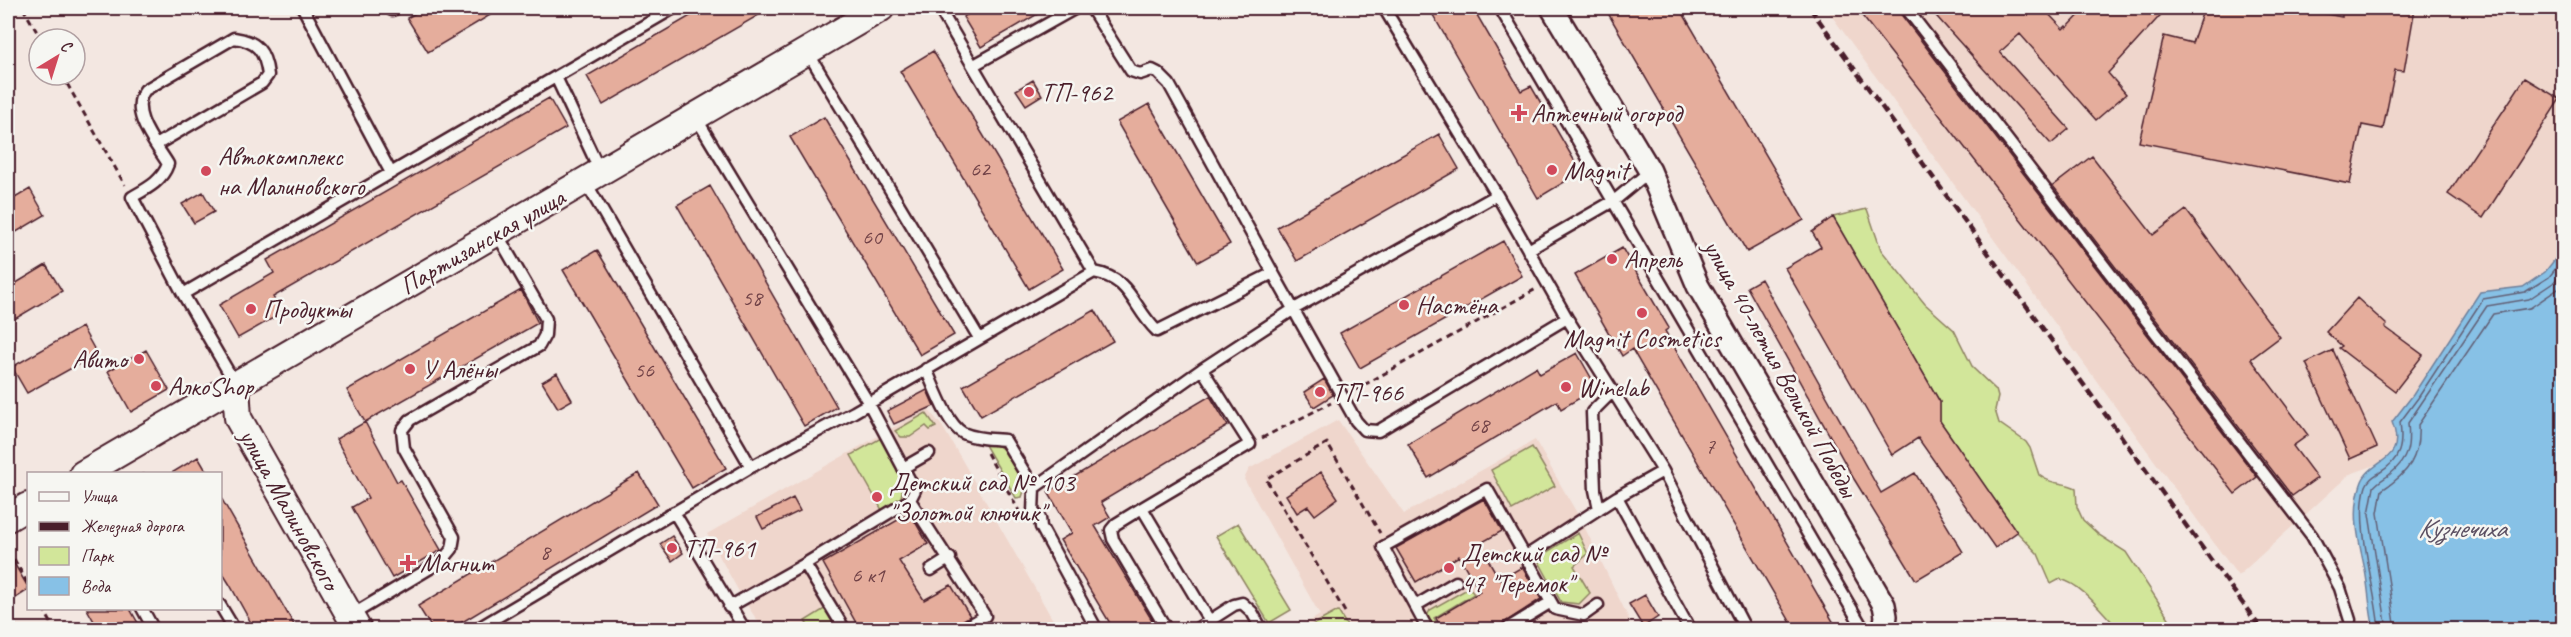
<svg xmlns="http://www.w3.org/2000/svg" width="2571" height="637" font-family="Caveat,sans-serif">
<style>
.built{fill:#efd6cc}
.green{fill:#d2e69a;stroke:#8e8262;stroke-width:1.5}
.water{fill:#87c1e6;stroke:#6f809b;stroke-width:1.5}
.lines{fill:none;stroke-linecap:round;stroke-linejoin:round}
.shore{stroke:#626076;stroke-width:1.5}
.building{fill:#e5ad9c;stroke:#4a1f2b;stroke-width:1.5}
.service-casing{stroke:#4a1f2b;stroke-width:15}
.minor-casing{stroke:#4a1f2b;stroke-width:26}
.tertiary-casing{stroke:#4a1f2b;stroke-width:30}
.path{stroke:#4a1f2b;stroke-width:3;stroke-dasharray:6 4.5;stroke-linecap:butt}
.service{stroke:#f6f6f2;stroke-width:10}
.minor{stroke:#f6f6f2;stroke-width:21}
.tertiary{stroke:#f6f6f2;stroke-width:26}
.rail{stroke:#4a1f2b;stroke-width:4.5;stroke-dasharray:9 4.5;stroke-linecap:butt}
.poi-dot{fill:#d1495b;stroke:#f6f6f2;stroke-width:2}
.labels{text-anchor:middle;stroke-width:5;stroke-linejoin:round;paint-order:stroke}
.number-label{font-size:22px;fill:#714247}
.poi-label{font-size:26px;fill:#4a1f2b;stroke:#f6f6f2;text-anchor:start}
.street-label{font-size:26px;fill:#4a1f2b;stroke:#f6f6f2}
.water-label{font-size:27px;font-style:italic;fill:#5c5063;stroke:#f6f6f2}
</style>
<rect width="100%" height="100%" fill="#f3e7e1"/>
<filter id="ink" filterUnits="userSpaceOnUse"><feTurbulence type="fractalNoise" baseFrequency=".0167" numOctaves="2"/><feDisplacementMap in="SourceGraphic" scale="12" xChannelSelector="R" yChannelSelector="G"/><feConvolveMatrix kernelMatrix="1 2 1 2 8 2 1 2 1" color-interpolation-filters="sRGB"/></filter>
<g filter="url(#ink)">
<!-- built -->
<path class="built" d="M1826,8H2553L2564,38L2563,249L2545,272L2523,287L2480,292L2413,395L2392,421L2396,443L2384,462L2350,474L2238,576Z
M927,408L942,426L962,460L1058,629H763L743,599L707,534Z
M1338,420L1404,514L1535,440L1582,522L1630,621L1615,630L1297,629L1320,615L1244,479L1249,469Z"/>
<!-- green -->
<path class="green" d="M1867,209L1881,250L1925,304L1954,330L1973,368L1996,390L1998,397L1995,410L1999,423L2026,442L2030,448L2039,475C2053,486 2064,481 2076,488L2077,507L2083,520L2099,535L2126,552L2176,629H2119C2102,613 2084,585 2060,579L2051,584L2038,554L2017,532L1940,421V402L1833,217Z
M926,413L936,427L930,430L926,426L910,437H901L895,431Z
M881,438L904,482L900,502L882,510L851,455Z
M992,441L1005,451L1025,488L1022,497L1016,498L985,445Z
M1532,447L1555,486L1512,510L1491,470Z
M1238,523L1291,610L1269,623L1216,536Z
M1578,533L1588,554L1574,566L1590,593L1579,604L1561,602L1537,558Z
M1469,588L1474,594L1434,618L1441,629H1435L1427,616L1430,610Z
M826,608L838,629H810L805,621Z
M1338,611L1349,629H1305Z"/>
<!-- water -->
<path class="water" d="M2563,249V629H2374C2369,610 2369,590 2365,570C2359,542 2351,513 2361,484C2369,458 2408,464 2392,422L2413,395L2480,292L2523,287L2545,272Z"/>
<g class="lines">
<!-- shore -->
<path class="shore" d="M2379,630C2376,589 2354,523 2366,486C2369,479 2373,477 2379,473C2401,460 2403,445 2400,422L2418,398L2483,299L2525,292L2549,277L2564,258
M2387,630L2369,514L2374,487C2378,481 2384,479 2389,475C2409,459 2410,446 2408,423L2487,306L2529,299L2553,283L2564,270
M2396,630L2378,513L2382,490C2409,473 2420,457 2418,425L2493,314L2530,308L2564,285"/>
</g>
<!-- building -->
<path class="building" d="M424,8H502L428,52L407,18Z
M704,8H771L603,105L587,76Z
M979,8H1048L981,47L963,17Z
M1429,8H1473L1521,91L1531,86L1581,172L1538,198Z
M1605,8H1680L1804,220L1747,252Z
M1856,8H1896L2257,477L2235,494Z
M1929,8H2043L2063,29L2066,26L2067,28L2086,8H2167L2108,73L2126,94L2096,120L2020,34L2000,52L2069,129L2051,144Z
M2204,8H2298L2342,17V8H2415L2404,71L2395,70L2383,129L2362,125L2350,184L2139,142L2164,36L2192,43Z
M933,51L1063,269L1029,289L900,71Z
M2525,78L2560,99L2483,218L2448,194Z
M1033,80L1042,95L1026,105L1016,90Z
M549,98L566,128L273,297L282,313L238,338L219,305L274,273L267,260Z
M1149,104L1230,244L1198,262L1117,122Z
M824,117L954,335L920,355L790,137Z
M1439,134L1459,169L1297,261L1277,227Z
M2092,156L2153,235L2186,210L2280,337L2251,359L2308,435L2293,446L2317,478L2292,496L2053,186Z
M710,186L837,407L804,426L677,205Z
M30,189L45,215L8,237V202Z
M203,192L214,212L194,223L182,204Z
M1833,217L1940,402V421L2017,532L1995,548L1918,438L1892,455L1785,268L1821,247L1812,232Z
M1503,241L1522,276L1360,368L1340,333Z
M1622,248L1669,328L1665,331L1838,630H1795L1632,349L1622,356L1575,275Z
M597,250L726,468L692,488L563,270Z
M46,265L62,291L8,323V288Z
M1761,279L1881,493L1915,473L1963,552L1916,580L1854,479L1747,287Z
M521,290L538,323L365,422L347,390Z
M2357,298L2387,325L2385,327L2423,355L2395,391L2339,348L2342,346L2326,332Z
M1095,310L1113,341L981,416L963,386Z
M82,327L97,354L27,393L12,367Z
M146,350L169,390L131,412L108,371Z
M2333,350L2377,447L2350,459L2306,363Z
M1577,353L1597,388L1561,409L1557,401L1428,478L1408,444L1536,367L1540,374Z
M557,373L572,400L558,408L542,382Z
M1324,379L1333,395L1314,407L1304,392Z
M927,390L934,406L894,424L887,411Z
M1210,396L1228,426L1101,502L1110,517L1095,526L1158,630H1114L1060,540L1072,533L1048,492Z
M365,422L397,482L401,480L441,550L392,578L352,507L368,498L336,439Z
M198,457L208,474H170Z
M1321,472L1338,498L1315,515L1308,506L1297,513L1286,495Z
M639,473L658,504L449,630H433L418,606Z
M220,496L297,630H255L230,585L220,569Z
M793,498L800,511L763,529L757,517Z
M1484,499L1502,531L1479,544L1500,580L1522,567L1541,599L1493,630H1442L1436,618L1480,592L1459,556L1416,582L1396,548Z
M910,513L928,544L899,561L924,600L951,585L970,616L947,630H860L823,563Z
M672,536L683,553L672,561L660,544Z
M8,553L28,587V590L8,603Z
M1645,595L1658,617L1643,627L1629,604Z
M87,609H130L142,630H99Z"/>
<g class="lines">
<defs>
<path id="service" d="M303,8L391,173
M939,8L1094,272C1132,279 1132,307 1157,331L1273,273L1356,421L1364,430L1378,431L1567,318
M1091,8L1131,71L1140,74L1152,70L1158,73L1169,84L1273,273
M1384,8L1497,195L1567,318L1663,471L1746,630
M1500,8L1864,630
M1906,8L2312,536L2340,588L2350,620
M392,10L396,8
M807,51L979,338
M974,65L1076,8
M556,77L600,171
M695,116L868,402L915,490L910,500L805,564L845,630
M156,145L262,83L268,75C265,51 257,41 234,38L145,90C128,112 156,144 168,164C162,181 148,188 132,197L183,294L236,385
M585,181L751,467L854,412L1094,272
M1528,250L1615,200L1650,171
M183,294L674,8
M926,369C934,386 947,425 963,433C976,439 992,439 1005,440L1034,488L1033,512L1040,518L1041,527L1097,630
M1202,369L1294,309L1497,195
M903,468L929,453
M1034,488L1202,369L1250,444L1142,508
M1617,497L1690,630
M910,500L985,616L961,630
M1599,509L1595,490L1592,412L1613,391
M674,512L745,630
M1526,556L1617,497L1663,471
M931,570L950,558
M1551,602L1555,609L1584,615L1598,605
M220,605L235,630
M1415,606L1456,582
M729,607L805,564
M142,608L154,630
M350,616L442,561L452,549L454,537L404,448L402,430L410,420L539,346L545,335L546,319L496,232
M482,626L751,467
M1167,630L1113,539L1111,530L1116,524L1142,508L1209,620
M1195,630L1234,605L1242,603L1252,612L1262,630
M1428,630L1383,547L1487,489L1551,602L1505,630"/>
<path id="minor" d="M1552,8L1650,171L1698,286L1884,605L1886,616L1884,630"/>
<path id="tertiary" d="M236,385L238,418L358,630
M83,474L881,8
M8,518L28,506"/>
</defs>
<!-- service casing -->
<use href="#service" class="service-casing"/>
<!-- minor casing -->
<use href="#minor" class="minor-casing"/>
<!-- tertiary casing -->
<use href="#tertiary" class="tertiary-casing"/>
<!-- path -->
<path class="path" d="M23,8L41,39
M62,75L125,185
M1355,390L1536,289
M1262,438L1331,403
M987,453L1019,511
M143,473V474
M9,550L28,584
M43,608L55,630
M1345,612L1266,479L1327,443L1380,533"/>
<!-- service -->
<use href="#service" class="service"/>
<!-- minor -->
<use href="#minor" class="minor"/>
<!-- tertiary -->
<use href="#tertiary" class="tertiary"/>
<!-- rail -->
<path class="rail" d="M1810,8L2262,630"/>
</g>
</g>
<!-- markers -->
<g class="poi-dot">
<circle cx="1029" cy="92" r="6"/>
<path d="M1516 104h6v6h6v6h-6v6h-6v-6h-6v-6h6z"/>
<circle cx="1552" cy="170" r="6"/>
<circle cx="206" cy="171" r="6"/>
<circle cx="1612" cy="259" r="6"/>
<circle cx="1404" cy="305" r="6"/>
<circle cx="251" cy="309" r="6"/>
<circle cx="1642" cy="313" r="6"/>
<circle cx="139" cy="359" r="6"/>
<circle cx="410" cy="369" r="6"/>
<circle cx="156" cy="386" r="6"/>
<circle cx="1566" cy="387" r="6"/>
<circle cx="1320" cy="392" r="6"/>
<circle cx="877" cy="497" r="6"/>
<circle cx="672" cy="548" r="6"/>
<path d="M405 554h6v6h6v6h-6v6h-6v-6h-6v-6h6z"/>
<circle cx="1449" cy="568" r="6"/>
</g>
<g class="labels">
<!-- number labels -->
<g class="number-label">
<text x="980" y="176">62</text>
<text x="872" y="244">60</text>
<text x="752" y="305">58</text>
<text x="644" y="377">56</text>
<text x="1479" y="432">68</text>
<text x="1710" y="453">7</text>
<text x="545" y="559">8</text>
<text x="868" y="582">6 к1</text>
</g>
<!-- poi labels -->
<g class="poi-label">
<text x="1041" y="101">ТП-962</text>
<text x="1531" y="122">Аптечный огород</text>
<text x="218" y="165">Автокомплекс<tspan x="218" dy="30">на Малиновского</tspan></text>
<text x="1564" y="179">Magnit</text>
<text x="1624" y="268">Апрель</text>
<text x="1416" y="314">Настёна</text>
<text x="263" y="318">Продукты</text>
<text x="1642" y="347" text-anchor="middle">Magnit Cosmetics</text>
<text x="127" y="368" text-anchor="end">Авито</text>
<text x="422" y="378">У Алёны</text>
<text x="168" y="395">АлкоShop</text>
<text x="1578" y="396">Winelab</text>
<text x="1332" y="401">ТП-966</text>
<text x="889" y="491">Детский сад № 103<tspan x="889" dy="30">"Золотой ключик"</tspan></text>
<text x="684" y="557">ТП-961</text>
<text x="1461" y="562">Детский сад №<tspan x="1461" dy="30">47 "Теремок"</tspan></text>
<text x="420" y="572">Магнит</text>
</g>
<!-- street labels -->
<g class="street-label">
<text transform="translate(482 241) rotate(-30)" y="9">Партизанская улица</text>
<text transform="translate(1781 368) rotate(61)" y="9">улица 40-летия Великой Победы</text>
<text transform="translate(290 509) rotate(61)" y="9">улица Малиновского</text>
</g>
<!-- water labels -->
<g class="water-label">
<text x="2462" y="537">Кузнечиха</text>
</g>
</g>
<!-- margin -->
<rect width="2571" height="637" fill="none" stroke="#f6f6f2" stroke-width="30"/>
<rect x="15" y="15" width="2541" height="607" fill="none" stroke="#4a1f2b" stroke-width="2" filter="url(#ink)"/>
<!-- legend -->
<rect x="27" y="472" width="195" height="138" fill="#f6f6f2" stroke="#b1a0a2" stroke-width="1.5"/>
<rect x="39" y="492" width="30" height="9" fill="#f6f6f2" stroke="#b1a0a2" stroke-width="1.5"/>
<text x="81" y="502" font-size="18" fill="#4a1f2b">Улица</text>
<rect x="39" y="522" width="30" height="9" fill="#4a1f2b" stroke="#b1a0a2" stroke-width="1.5"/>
<text x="81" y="532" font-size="18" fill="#4a1f2b">Железная дорога</text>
<rect x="39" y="547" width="30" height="18" fill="#d2e69a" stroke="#b1a0a2" stroke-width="1.5"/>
<text x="81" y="562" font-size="18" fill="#4a1f2b">Парк</text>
<rect x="39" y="577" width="30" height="18" fill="#87c1e6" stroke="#b1a0a2" stroke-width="1.5"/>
<text x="81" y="592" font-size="18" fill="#4a1f2b">Вода</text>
<!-- north arrow -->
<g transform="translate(57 57) rotate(38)"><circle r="28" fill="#f6f6f2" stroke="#b1a0a2" stroke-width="1.5"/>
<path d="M0-4.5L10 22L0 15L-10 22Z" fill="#d1495b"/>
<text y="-9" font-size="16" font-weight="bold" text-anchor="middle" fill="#4a1f2b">С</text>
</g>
</svg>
